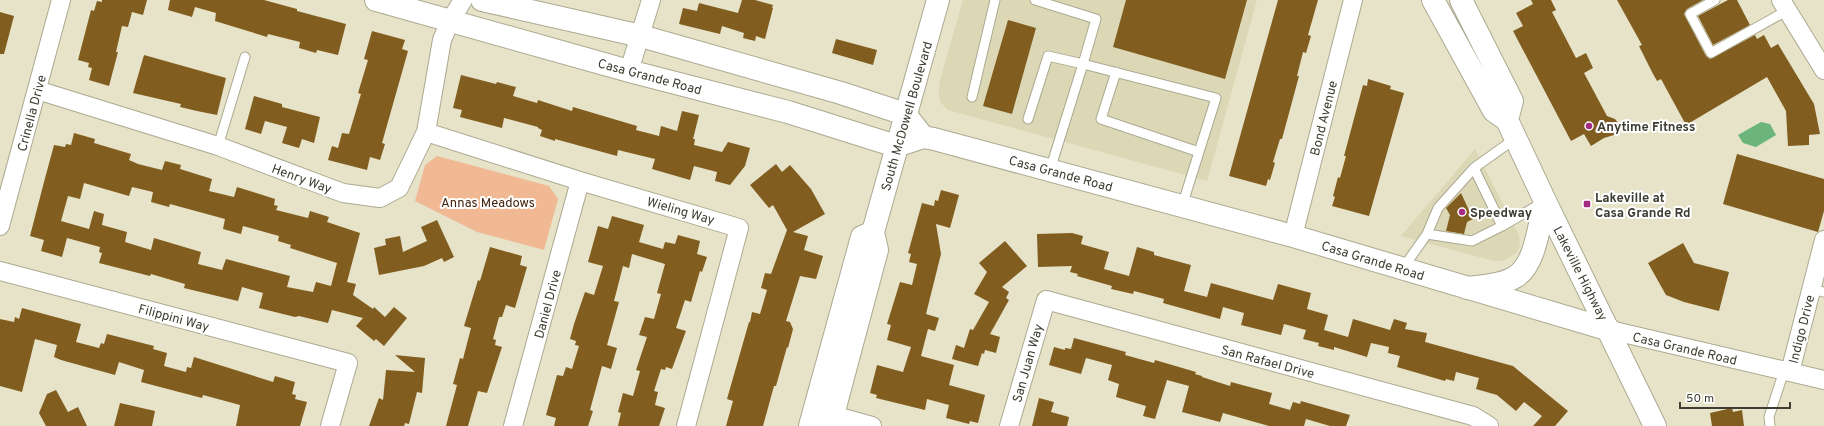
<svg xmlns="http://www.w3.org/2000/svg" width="1824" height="426" font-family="Overpass,sans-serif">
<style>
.built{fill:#dcd8b6}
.green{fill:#f1b894}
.water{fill:#6bb57b}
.building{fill:#815d1f;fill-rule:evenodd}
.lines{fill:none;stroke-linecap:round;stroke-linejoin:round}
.service-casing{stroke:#aca990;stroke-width:11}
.minor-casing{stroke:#aca990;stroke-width:20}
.secondary-casing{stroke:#aca990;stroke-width:24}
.primary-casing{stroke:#aca990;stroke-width:24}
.service{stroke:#fff;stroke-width:9}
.minor{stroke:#fff;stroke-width:18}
.secondary{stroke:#fff;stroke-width:22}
.primary{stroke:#fff;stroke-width:22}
.poi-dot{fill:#a42b81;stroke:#fff;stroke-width:1.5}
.labels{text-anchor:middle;stroke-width:4;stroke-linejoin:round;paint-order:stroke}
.street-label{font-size:13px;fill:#3e3d32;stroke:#fff}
.poi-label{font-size:13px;font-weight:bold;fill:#3e3d32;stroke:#fff;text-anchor:start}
.park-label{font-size:13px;fill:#40220c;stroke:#fff}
</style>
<rect width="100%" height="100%" fill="#e6e3c8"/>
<!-- built -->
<path class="built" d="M963,0H1257L1207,181L948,110L941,103L939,96V84Z
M1475,149L1519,235L1520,244L1517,253L1503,261H1494L1401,236Z"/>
<!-- green -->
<path class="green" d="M437,156L549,186L558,199L544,250L477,232L415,201L425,165Z"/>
<!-- water -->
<path class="water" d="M1761,122L1770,124L1776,135L1756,147L1743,143L1738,135Z"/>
<!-- building -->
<path class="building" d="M102,0H147L143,15L132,12L128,27L122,26L116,52H118L109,86L89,80L92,68L88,67L89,63L78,60L91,10L94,11L97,1L102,2Z
M170,0H264L297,9V11L346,24L338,55L317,50L316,53L299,48L300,42L268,34L267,37L215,21L216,13L195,7L192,17L168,10Z
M742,0H755L773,5L772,8H773L765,39L756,36L755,41L743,38L744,33L722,26L720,34L679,24L683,8L697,11L699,3L738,13Z
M1126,0H1247L1225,79L1113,47Z
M1278,0H1318L1308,35L1311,36L1306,53L1303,52L1297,76H1299L1282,139H1280L1273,162L1275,163L1270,180L1268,179L1266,186L1229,176Z
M1531,0H1551L1556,10L1552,12L1576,58L1586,53L1593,68L1584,73L1607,116L1615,119L1619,124L1618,131L1614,135L1604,138L1591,146L1584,134L1571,141L1513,31L1523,26L1516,13L1533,4Z
M1617,0H1703L1687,9L1684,14L1706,56L1710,59L1755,35L1757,39L1764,35L1771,48L1778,44L1814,104L1820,134L1809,135V145L1788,146L1786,111L1767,77L1686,125L1661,79L1657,81L1652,72L1639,46L1642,45Z
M1728,0H1737L1750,25L1713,45L1698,16Z
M0,12L14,16L4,54H0Z
M1008,20L1036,28L1012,114L983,106Z
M372,31L405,40L402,49L408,51L382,143L385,144L380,160L370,157L367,170L328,160L332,146L338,148L342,133L349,134L361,94L358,93L368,60L364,59Z
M836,39L877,50L873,65L832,53Z
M144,55L226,78L217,115L197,111L180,107L181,104L133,93Z
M461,75L496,84L497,82L516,87L513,96L537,103L538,100L572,111L573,107L637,126L636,130L659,136L661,126L677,131L682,111L699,115L693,139H695L694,145L722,152L728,142L750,148L745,166L730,185L715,181L717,172L694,166L690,180L652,169L655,159L622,151L618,150L617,156L555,139V141L540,136L542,130L538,128V127L504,118L502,128L460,117L462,110L453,108Z
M1368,79L1391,86L1390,89L1404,93L1369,216L1332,206L1335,197L1333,196L1338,177L1340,178L1346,156H1344L1363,85L1367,86Z
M254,96L282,104V107L320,117L314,143L302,139L299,148L282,143L287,127L265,121L261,134L245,129Z
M74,133L95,139L94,143L131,154L129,160L138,164L162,170L165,161L181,165L180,169L212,179L209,191L234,197L237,187L253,192L275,199L274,205L278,206L276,210L308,218L310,211L329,217L327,222L360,233L347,282L356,284L353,295L373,309L374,307L385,317L394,307L407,318L384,346L376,339L374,341L356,326L363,318L332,310L328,323L299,316L295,317L259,308L263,293L242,287L238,301L184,288L185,284L151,274L150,276L99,263L102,253L99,252L100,247L67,238L62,257L41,251L44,240L30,236L44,182L54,145L65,147L66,144L71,145ZM84,183L129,196L132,187L153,192L151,202L169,207L170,204L225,219L223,229L241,234L243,226L279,236L278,241L291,245L290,248L337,263L331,286L316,282L313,292L287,287L290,276L226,259L222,270L198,264L201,252L154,238L151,250L125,242L127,232L102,225L104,214L94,211L89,229L61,221L68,196L80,199Z
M1737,154L1824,179V211L1818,232L1723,204Z
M776,164L782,172L790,165L811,189L825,214L793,232L808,236L804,250L823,256L816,279L800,276L786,321L790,322L793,329L788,348L787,347L776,386H774L763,426H726L733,401L727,399L749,322H750L752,312L760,314L767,290L761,288L765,273L771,274L787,230L773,205L769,208L750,185Z
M941,190L959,195L950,228L936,224L941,254L926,314L939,318L935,331L928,329L921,356L954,365L949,385L985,395L978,423L970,421L969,424L946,418L949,405L927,399L925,410L876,398L877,395L870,393L877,365L903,372L911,347L887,340L891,325L887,324L900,282L912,285L917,264L909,262L911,254L908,253L922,203L934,206L935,200L938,201Z
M1461,193L1473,219L1467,222L1464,234L1446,231L1450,215L1446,208Z
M612,216L644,225L639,242L663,249L665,242L675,244L678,235L700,241L697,254L707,257L702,272L700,271L691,302L685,300L676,328L686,331L672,369L666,367L665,370L661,369L654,391L658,392L655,405L665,408L659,426H618L621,413L618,412L623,393L633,396L640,371L636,370L647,337L639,335L645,317L654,319L661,294L657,293L665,264L632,254L629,268L623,266L614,301L619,302L607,345L617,348L611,369L602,366L590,410L593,411L588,426H554L556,418L546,415L557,375L563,376L566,367L572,369L579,346L575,345L576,341L570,339L574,324L585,292L594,295L603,266L588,262L598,226L608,229Z
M437,220L454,257L444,262L442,258L424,266L379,275L374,248L386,245L385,239L400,236L403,252L427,241L421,227Z
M1072,233L1083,236L1081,244L1109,252L1104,269L1129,276L1137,247L1154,252V255L1191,265L1184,291L1207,297L1211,283L1273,300L1278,284L1311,293L1307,309L1328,315L1324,330L1348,337L1353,319L1390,330L1394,319L1407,323L1405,329L1427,333L1425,342L1513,366L1568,411L1555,426H1533L1542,416L1524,402L1516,411L1497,395L1476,389L1479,378L1456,372L1454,381L1446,379L1445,381L1397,367L1400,356L1388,353L1389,347L1371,343L1367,357L1334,347V350L1318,346L1319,343L1303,339L1306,330L1284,324L1281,335L1241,325L1244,313L1223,307L1220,319L1163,303L1164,299L1134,291L1133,294L1111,289L1112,286L1077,276L1078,274L1070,272L1072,266L1038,267L1037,234Z
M1005,241L1027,266L1002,287L1009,292L1006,298L1009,300L990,334L1000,337L996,353L985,350L984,354L982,353L978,366L952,359L956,345L964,348L970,329L973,330L989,302L974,294L987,272L979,263Z
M1683,243L1694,263L1729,272L1719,311L1684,302L1666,295L1648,263Z
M490,247L522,256L520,265L527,267L515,308L506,305L502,317H499L493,339L496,340L495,345L502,347L487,393L478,391L468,426H446L457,385L453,384L460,358L463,359L471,328L464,326L478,280L480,281Z
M22,308L81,324L76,342L99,348L101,343L104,344L107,334L154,346L153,349L167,353L164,366L186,372L187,367L191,368L194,357L273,382L275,376L295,382L292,394L296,395L295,399L307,402L300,426H236L240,405L203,395L202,398L141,382L144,370L119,362L115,375L61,360L54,357L57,345L35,339L22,392L0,386V319L14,322L15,317L19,319Z
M1074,338L1126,352L1125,355L1154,363L1155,360L1196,372L1195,374L1202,376V377L1230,386L1231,382L1272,393L1269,404L1290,410L1293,402L1300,404L1301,401L1350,415L1346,426H1330L1306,419L1304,426H1269L1223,413L1220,422L1182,412L1189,386L1167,380L1155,419L1143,416L1146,406L1116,397L1119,384L1108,380L1112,365L1086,358L1081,374L1049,365L1054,347L1065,350V348L1071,349Z
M395,355L425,358L422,393L417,392L409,424L405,423L404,426H369L379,398L383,400L386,370L415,372Z
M56,390L68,412L78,407L87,426H46L39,413L47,394Z
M1039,398L1054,402L1051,412L1069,417L1067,426H1032Z
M120,403L155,411L152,426H114Z
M1732,408L1733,412L1742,410L1744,426H1712L1710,413Z"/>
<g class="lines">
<defs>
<path id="service" d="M1715,0L1690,14L1711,53L1788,10
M1116,72L1101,119L1199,152
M972,97L995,0
M1028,119L1048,56L1083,64L1096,19L1035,0
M218,146L245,57
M1474,168L1502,226
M1050,170L1083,64L1216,98L1182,206
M1427,234L1472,241L1502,226L1542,203
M1403,268L1427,234L1438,208L1474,168L1516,138
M1811,289L1824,292
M1770,426L1769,417L1784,371"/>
<path id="minor" d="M1781,0L1824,70
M629,71L651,0
M37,90L218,146L343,193L380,198L399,188L426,132L442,40L450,21L463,0
M426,132L580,181L739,228L686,426
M0,226L61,0
M1293,236L1353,0
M0,271L348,363L330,426
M1610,330L1824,380
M1790,372L1824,240
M821,412L872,426
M513,426L580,181
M1009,426L1046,300L1473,416L1489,426"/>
<path id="secondary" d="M376,0L629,71L788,112L896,146L923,137L934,139L1293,236L1610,330
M482,0L641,36L841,93L905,114L923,137
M810,426L862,237L873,232
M830,426L877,250L873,232L938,0"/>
<path id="primary" d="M1433,0L1494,111L1507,120L1545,201L1655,426
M1461,0L1512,101L1507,120
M1467,288C1483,286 1502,285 1515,277C1536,265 1539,223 1545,201"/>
</defs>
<!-- service casing -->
<use href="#service" class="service-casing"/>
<!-- minor casing -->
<use href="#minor" class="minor-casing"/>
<!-- secondary casing -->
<use href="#secondary" class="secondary-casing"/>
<!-- primary casing -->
<use href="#primary" class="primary-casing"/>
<!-- service -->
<use href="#service" class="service"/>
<!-- minor -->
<use href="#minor" class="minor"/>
<!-- secondary -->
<use href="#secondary" class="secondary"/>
<!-- primary -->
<use href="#primary" class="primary"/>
</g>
<!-- markers -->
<g class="poi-dot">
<circle cx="1589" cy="126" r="4"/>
<rect x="1583" y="200" width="8" height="8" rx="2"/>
<circle cx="1462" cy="212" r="4"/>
</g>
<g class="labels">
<!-- street labels -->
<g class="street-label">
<text transform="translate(650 76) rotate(15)" y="5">Casa Grande Road</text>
<text transform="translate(31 113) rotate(-75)" y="5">Crinella Drive</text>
<text transform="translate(906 116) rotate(-74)" y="5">South McDowell Boulevard</text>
<text transform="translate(1323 118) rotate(-76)" y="5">Bond Avenue</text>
<text transform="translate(1061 173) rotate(15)" y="5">Casa Grande Road</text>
<text transform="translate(302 178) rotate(20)" y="5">Henry Way</text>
<text transform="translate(681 210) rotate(16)" y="5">Wieling Way</text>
<text transform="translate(1373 260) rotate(17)" y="5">Casa Grande Road</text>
<text transform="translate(1581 273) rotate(63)" y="5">Lakeville Highway</text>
<text transform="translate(547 304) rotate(-75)" y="5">Daniel Drive</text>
<text transform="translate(174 317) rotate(15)" y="5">Filippini Way</text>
<text transform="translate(1801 329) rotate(-76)" y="5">Indigo Drive</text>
<text transform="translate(1685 348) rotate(13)" y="5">Casa Grande Road</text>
<text transform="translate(1268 361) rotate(15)" y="5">San Rafael Drive</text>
<text transform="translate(1027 363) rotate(-74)" y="5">San Juan Way</text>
</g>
<!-- poi labels -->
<g class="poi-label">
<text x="1597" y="131">Anytime Fitness</text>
<text x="1595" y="202">Lakeville at<tspan x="1595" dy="15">Casa Grande Rd</tspan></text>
<text x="1470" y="217">Speedway</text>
</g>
<!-- park labels -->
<g class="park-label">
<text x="488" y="207">Annas Meadows</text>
</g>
</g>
<!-- scale -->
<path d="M1680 402v6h110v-6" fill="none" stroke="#3e3d32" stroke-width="2"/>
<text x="1686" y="402" font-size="12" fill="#3e3d32" stroke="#ffffff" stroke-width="3" paint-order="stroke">50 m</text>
</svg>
